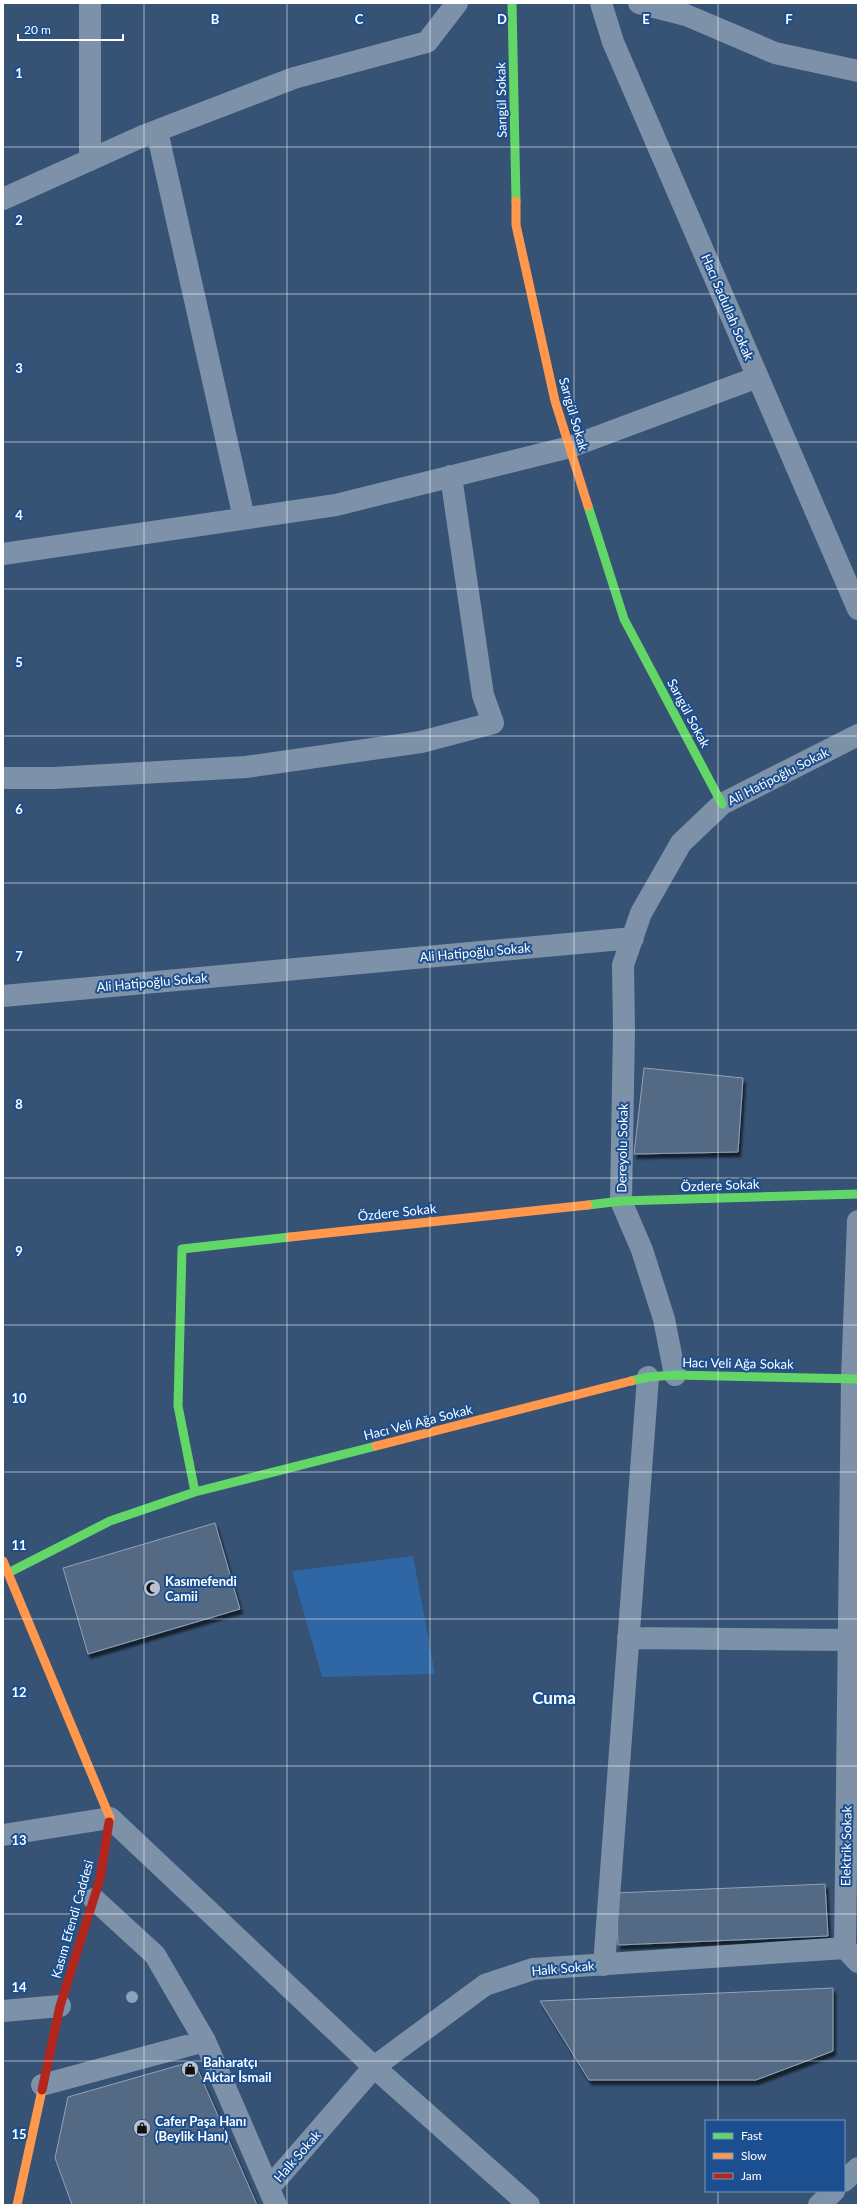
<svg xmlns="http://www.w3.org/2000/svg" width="861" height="2208" font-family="Lato,sans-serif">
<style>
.green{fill:#2f66a5}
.building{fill:#526984;stroke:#92a2b6;filter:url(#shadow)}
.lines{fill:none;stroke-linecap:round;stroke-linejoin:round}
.street{stroke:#7d92a8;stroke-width:22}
.fast{stroke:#63d668;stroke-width:9}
.slow{stroke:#ff974d;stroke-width:9}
.jam{stroke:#b3261e;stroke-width:9}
.tree{fill:#8aa2be}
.grid{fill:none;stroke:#fff;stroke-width:1;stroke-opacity:0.55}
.labels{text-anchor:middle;stroke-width:4;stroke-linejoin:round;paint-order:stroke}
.street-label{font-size:13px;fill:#fff;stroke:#1b4f8f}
.poi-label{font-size:13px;font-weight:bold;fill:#fff;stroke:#1b4f8f;text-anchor:start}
.district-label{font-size:17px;font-weight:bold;fill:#fff;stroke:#1b4f8f}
.grid-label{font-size:13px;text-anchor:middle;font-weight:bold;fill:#fff;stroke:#1b4f8f;stroke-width:4;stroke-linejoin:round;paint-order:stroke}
</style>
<defs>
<filter id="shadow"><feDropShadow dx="2.5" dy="4.5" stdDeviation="1" flood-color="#0009"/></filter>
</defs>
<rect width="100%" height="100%" fill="#365274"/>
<!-- green -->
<path class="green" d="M413,1556L435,1674L322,1677L292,1571Z"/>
<!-- building -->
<path class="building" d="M644,1068L743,1078L738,1152L634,1154Z
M215,1523L240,1609L88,1654L63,1568Z
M825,1884L828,1936L618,1945L616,1893Z
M833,1988V2051L756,2080H589L540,2001Z
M194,2061L257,2205H72L55,2158L68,2097Z"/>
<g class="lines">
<!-- street -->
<path class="street" d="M601,3L613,42L858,609
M639,3L686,15L775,53L858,71
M157,131L244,518
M90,160V3
M3,199L143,136L294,78L427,42L457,3
M3,554L336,505L570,447L758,377
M3,778H54L246,767L421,742L493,723L483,695L451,476
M3,996L633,938
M858,1221L852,1379L845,1948L858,1962
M675,1375L664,1319L642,1250L621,1201L624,1029L623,965L641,913L681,843L722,804L858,735
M628,1638L849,1640
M3,1835L110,1818L374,2067L529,2205
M94,1899L155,1955L205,2041L276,2205
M604,1965L648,1377
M3,2011L60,2006
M42,2085L205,2041
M844,2181L858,2168
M269,2188L374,2067L485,1985L533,1969L845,1948
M819,2205L834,2191"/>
<!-- fast -->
<path class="fast" d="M512,3L516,201
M588,506L624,619L722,804
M588,1205L621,1201L858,1194
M631,1381L648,1377L675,1375L858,1379
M195,1492L178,1406L182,1249L290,1237
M8,1573L110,1521L195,1492L376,1446"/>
<!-- slow -->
<path class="slow" d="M516,201V225L555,401L588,506
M290,1237L588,1205
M376,1446L631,1381
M3,1561L110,1818L109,1822
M17,2205L42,2090"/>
<!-- jam -->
<path class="jam" d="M42,2090L60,2006L100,1879L109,1822"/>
</g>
<!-- trees -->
<circle class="tree" cx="132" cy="1997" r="6"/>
<!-- grid -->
<path class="grid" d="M144,3V2205M287,3V2205M430,3V2205M574,3V2205M718,3V2121M3,147H858M3,294H858M3,442H858M3,589H858M3,736H858M3,883H858M3,1030H858M3,1178H858M3,1325H858M3,1472H858M3,1619H858M3,1766H858M3,1914H858M3,2061H858M718,2191V2205"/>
<!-- icons -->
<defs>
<symbol id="mosque-disc" viewBox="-11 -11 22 22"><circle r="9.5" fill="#b9c2ce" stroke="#1b4f8f"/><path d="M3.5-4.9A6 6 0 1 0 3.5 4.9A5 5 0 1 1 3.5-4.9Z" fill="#111"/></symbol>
<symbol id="shop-disc" viewBox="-11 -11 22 22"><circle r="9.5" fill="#b9c2ce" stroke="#1b4f8f"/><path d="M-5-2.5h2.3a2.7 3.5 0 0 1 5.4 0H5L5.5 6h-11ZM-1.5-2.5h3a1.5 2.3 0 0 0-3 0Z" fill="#111"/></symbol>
</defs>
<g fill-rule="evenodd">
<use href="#mosque-disc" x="142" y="1578" width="20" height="20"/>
<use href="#shop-disc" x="180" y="2059" width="20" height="20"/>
<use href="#shop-disc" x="132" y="2118" width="20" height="20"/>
</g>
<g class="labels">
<!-- street labels -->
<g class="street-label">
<text transform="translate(501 100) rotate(-91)" y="5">Sarıgül Sokak</text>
<text transform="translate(728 307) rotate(67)" y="5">Hacı Sadullah Sokak</text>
<text transform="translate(574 414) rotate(74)" y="5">Sarıgül Sokak</text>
<text transform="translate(689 713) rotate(62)" y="5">Sarıgül Sokak</text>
<text transform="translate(778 776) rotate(-27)" y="5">Ali Hatipoğlu Sokak</text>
<text transform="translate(475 952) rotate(-5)" y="5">Ali Hatipoğlu Sokak</text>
<text transform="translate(152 982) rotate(-5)" y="5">Ali Hatipoğlu Sokak</text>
<text transform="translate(622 1148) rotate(-89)" y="5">Dereyolu Sokak</text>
<text transform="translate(720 1185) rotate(-2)" y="5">Özdere Sokak</text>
<text transform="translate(397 1212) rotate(-6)" y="5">Özdere Sokak</text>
<text transform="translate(738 1363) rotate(1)" y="5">Hacı Veli Ağa Sokak</text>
<text transform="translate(418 1422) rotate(-14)" y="5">Hacı Veli Ağa Sokak</text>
<text transform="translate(846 1846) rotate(-89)" y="5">Elektrik Sokak</text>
<text transform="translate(72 1919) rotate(-74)" y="5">Kasım Efendi Caddesi</text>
<text transform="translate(563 1968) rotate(-5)" y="5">Halk Sokak</text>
<text transform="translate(297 2156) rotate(-49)" y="5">Halk Sokak</text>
</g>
<!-- poi labels -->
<g class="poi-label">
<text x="165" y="1586">Kasımefendi<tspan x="165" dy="15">Camii</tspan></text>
<text x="203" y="2067">Baharatçı<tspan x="203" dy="15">Aktar İsmail</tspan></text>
<text x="155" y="2126">Cafer Paşa Hanı<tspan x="155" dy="15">(Beylik Hanı)</tspan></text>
</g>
<!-- district labels -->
<g class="district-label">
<text x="554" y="1704">Cuma</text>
</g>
</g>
<g class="grid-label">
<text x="215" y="24">B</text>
<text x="359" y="24">C</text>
<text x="502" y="24">D</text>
<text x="646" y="24">E</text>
<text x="789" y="24">F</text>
<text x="19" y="78">1</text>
<text x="19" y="225">2</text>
<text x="19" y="373">3</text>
<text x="19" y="520">4</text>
<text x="19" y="667">5</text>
<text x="19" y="814">6</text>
<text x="19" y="961">7</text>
<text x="19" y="1109">8</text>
<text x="19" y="1256">9</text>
<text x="19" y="1403">10</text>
<text x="19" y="1550">11</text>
<text x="19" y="1697">12</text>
<text x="19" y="1845">13</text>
<text x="19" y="1992">14</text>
<text x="19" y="2139">15</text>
</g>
<!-- border -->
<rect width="861" height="2208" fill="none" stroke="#ffffff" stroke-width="8"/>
<!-- legend -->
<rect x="705" y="2120" width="140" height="72" fill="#1b4f8f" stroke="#7695bc"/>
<rect x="713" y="2133" width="20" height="6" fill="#63d668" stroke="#7695bc"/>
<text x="741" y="2140" font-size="12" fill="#ffffff">Fast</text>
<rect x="713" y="2153" width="20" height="6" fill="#ff974d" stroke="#7695bc"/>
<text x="741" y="2160" font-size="12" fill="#ffffff">Slow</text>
<rect x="713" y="2173" width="20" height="6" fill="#b3261e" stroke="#7695bc"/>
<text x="741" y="2180" font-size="12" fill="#ffffff">Jam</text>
<!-- scale -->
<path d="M18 34v6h105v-6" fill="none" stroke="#ffffff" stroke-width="2"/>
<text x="24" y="34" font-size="12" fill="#ffffff" stroke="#1b4f8f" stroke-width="3" paint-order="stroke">20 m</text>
</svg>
